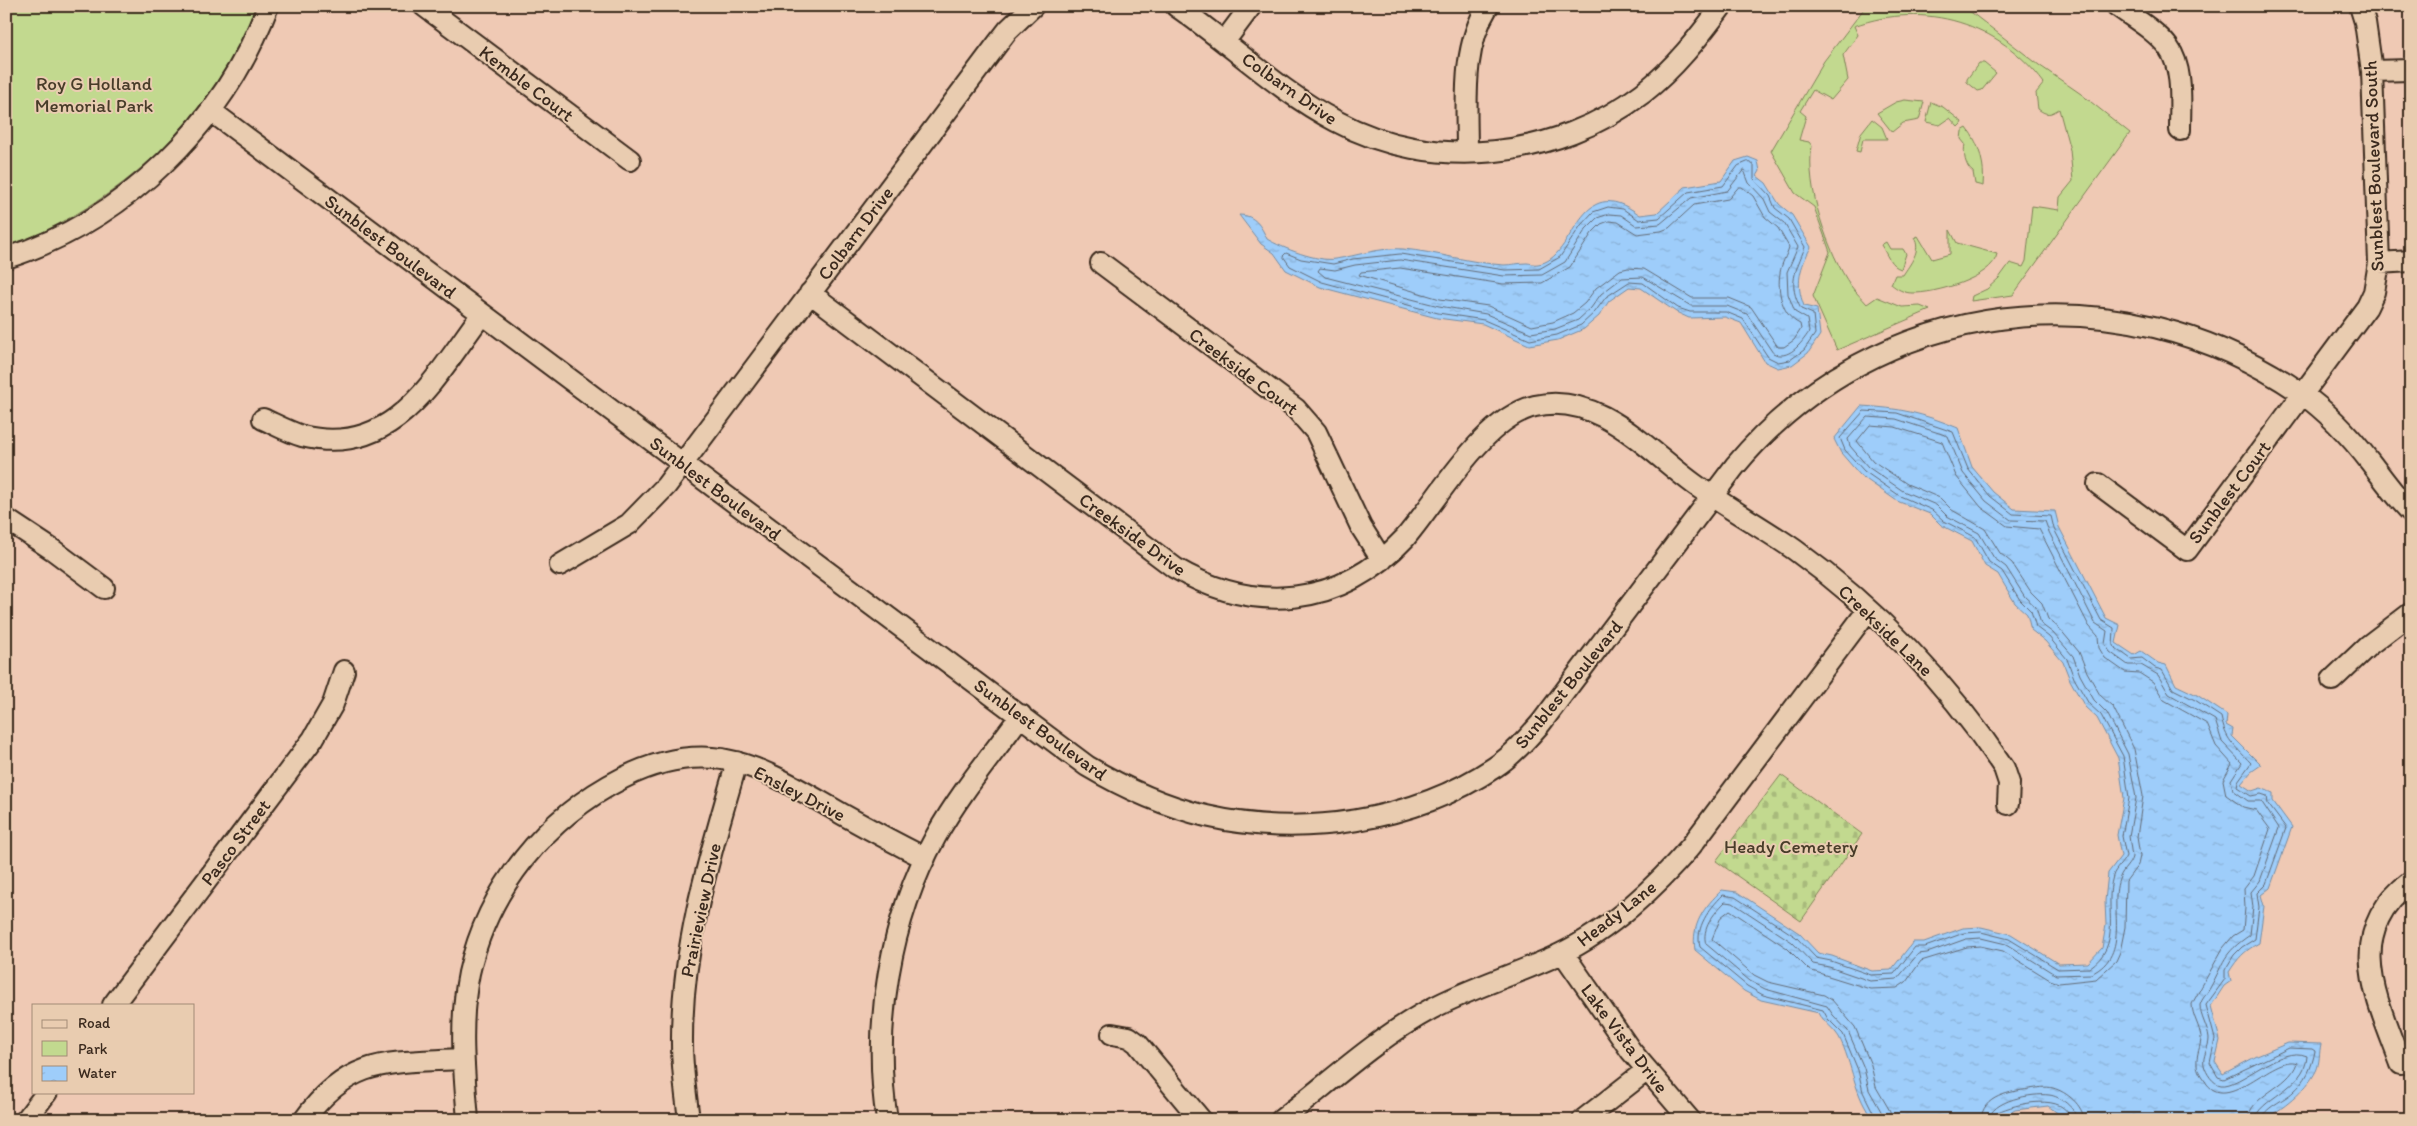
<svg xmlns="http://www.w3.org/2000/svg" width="2417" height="1126" font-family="Itim,sans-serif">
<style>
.green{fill:#c2d98f;stroke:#7e8256}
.cemetery{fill:url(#cemetery-stones);stroke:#7e8256}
.water{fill:url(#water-ripples);stroke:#768ca2}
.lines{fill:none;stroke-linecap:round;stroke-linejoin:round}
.shore{stroke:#636b76;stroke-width:1}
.minor-casing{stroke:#3b2a1e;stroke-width:24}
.minor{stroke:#e9ccb0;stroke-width:20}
.labels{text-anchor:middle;stroke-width:4;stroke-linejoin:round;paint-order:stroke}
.park-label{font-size:19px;fill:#483c29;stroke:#e9ccb0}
.street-label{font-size:19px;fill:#3b2a1e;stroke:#e9ccb0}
</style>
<defs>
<pattern id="cemetery-stones" width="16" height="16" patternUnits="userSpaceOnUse" patternTransform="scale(1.25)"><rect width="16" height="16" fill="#c2d98f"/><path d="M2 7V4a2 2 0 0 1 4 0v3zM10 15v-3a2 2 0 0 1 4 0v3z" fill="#a8ba7b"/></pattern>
<pattern id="water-ripples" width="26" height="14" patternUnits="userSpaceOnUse" patternTransform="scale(1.25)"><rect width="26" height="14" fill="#9ecdfa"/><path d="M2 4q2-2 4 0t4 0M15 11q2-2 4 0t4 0" fill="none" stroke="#89b0d6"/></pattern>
</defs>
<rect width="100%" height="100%" fill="#efc9b4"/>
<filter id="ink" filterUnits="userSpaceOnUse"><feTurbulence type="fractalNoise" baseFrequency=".02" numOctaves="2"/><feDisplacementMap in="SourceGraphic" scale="10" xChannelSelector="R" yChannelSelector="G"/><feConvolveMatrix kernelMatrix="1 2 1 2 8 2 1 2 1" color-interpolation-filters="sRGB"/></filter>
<g filter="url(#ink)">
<!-- green -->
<path class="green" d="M6,6H256C210,122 121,203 6,248Z
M1866,6H1963L2039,65L2081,94L2130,133L2013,295L1971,301L1972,296L1987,289L1999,278L2010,263L2023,267L2026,261L2032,206L2059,210L2060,197L2073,181L2070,150L2059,109C2051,114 2047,116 2038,109L2036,93L2044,83C1999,23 1926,0 1854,26L1858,35L1843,55L1848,80L1831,100L1813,90L1800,111L1806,116L1799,140L1809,142L1812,146C1805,186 1828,253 1851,286C1856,293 1862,298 1867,304L1877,297L1902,307L1920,306L1930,310L1837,350L1813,296L1830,252L1814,207L1795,193L1771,151L1824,61Z
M1979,63H1984L1996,73L1982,90L1978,91L1967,82V79Z
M1905,100L1924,102L1919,120L1903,123L1892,132L1877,113L1896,102Z
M1931,102L1943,107L1962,122L1961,124L1958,127L1950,118L1940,125L1926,122Z
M1872,119L1882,127L1887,139H1863L1860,152L1856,151L1861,133Z
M1967,128C1980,145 1985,165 1983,186L1975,184L1973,172C1965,167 1963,153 1965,144L1961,139L1962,131Z
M1950,230L1957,243L1997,254C1993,278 1933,294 1912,293C1904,293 1897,289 1891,284L1895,275H1903C1910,264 1922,250 1914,238L1918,236L1932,259L1950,254Z
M1886,242L1890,249H1903L1906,254L1901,269C1890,266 1887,254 1881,245Z"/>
<!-- cemetery -->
<path class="cemetery" d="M1781,775L1862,834L1801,921L1716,861Z"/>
<!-- water -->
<path class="water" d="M1748,157L1758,161L1760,171L1757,176L1766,183L1779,204L1792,215L1811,247C1800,268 1795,283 1804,306L1817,309L1820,335L1808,353L1792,365L1778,368L1765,362L1741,323L1725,317L1689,318L1676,312L1641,288L1629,287L1609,301L1599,316L1584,329L1558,340L1529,345L1483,324L1437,318L1320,287L1286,270L1274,253L1261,244L1239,215C1255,215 1261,226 1267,239C1282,248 1318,262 1335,259C1357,256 1380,247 1403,249C1437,252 1470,263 1504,265C1511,265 1519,263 1527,263C1530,263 1534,265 1538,264C1577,259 1576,168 1640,215L1657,213L1685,187L1721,181L1735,161Z
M1861,406C1900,408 1922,413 1958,428L1972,467L1993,492L2014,509L2055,511L2059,527L2106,618L2120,625L2116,643L2134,655L2141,651L2158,663L2166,665L2176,685L2197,695L2227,715L2226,725L2233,729L2232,736L2261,765L2251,772L2241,784L2252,791L2261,788L2273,793V801L2292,827L2270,888L2261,895L2264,906L2259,943C2244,951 2238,958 2229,972L2231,981L2224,986L2211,1006L2220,1040L2215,1062L2223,1074L2257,1056L2288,1043L2321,1044C2319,1052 2320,1063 2316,1071C2306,1091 2282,1110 2262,1120H2067L2048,1106L2015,1110L1998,1120H1874C1854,1097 1853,1064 1839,1037C1834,1028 1824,1023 1819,1013L1761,1000L1744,991L1695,950C1691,924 1704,907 1722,890L1737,892L1799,933L1818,953L1832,956L1872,971L1891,970L1913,942H1924L1963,928L1981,927L2011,934L2059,964L2088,963L2102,948L2106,925L2105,901L2108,873L2121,856L2117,835L2124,798L2118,758L2097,718L2085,707L2070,680L2063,662L2045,641L2031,630L2027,614L2015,603L1998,574L1985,566L1972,541L1941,525L1930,514L1897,501L1860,475L1841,453L1834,439Z"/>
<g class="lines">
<!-- shore -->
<path class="shore" d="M1748,162L1754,165V179L1770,196L1775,208L1789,219L1805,247C1796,271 1787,283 1801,309L1813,314L1815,334L1804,350L1790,360L1778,362L1768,357L1743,319L1726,312H1690L1678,308L1643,283L1629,282L1606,297L1595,312L1581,325L1557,335L1530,340L1484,320L1438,313L1322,282L1290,266L1283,256L1286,253L1301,259L1333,264L1353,259L1400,254L1505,270L1539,269L1560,257L1581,225L1593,212L1608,207L1623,209L1639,220L1659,218L1688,192L1723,186L1738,166Z
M1744,170L1749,183L1764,199L1770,212L1784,223L1798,247L1787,272L1788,294L1795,312L1807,319L1809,332C1801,344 1788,361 1773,353L1747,314L1727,306H1691L1643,277L1622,278L1601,294L1591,308L1578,320L1555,329L1531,333L1486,314L1439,306L1325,277L1318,271L1320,268L1335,270L1355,265L1400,260L1504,276L1542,275L1565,262L1586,229L1597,218L1609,214L1621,215L1637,226L1660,224L1691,198L1727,191Z
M1739,187H1742L1753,196L1765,217L1778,228L1789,247C1787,255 1781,264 1780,273C1777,291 1782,316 1800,324L1801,329L1794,340L1784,347H1778L1751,307L1729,298H1692L1644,269L1628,268L1620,270L1596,288L1585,303L1573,313L1553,322L1532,326L1488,306L1440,299L1359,275L1361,272L1400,268L1503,284L1542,283L1570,267L1592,233L1601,224L1609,221L1618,222L1637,234L1661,231L1669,228L1694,205L1728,199Z
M1877,1120L1863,1092L1858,1070L1843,1034L1828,1019L1823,1010L1763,995L1747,986L1700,947C1695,927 1709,909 1723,895L1735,897L1796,937L1816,958L1831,961L1871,975L1894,974L1915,947H1925L1964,933L1981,932L2009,939L2058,969L2089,968C2124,945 2103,909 2113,876C2115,869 2123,863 2126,856L2122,836L2129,798L2123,756L2101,715L2089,704L2074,678L2067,659L2049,637L2036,627L2031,611L2020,600L2002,571L1989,562L1975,537L1944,521L1932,510L1900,496L1864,471L1845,450L1840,438L1864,411L1897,413L1953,432L1968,469L1990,496L2013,514L2051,516L2054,529L2101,620L2114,628L2113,646L2131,659L2142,658L2155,668L2162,670L2173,689L2195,700L2221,717C2226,741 2233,744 2251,763L2238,781L2237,787L2251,796L2261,794L2267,796L2268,804L2286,828L2266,884L2257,893L2259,907L2255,939L2242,947L2234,955L2225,970V979L2206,1005L2215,1039L2210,1063L2218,1077L2224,1079L2289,1048L2312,1049L2315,1051C2312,1067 2306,1081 2293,1092C2285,1100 2263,1108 2261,1120
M1883,1120L1882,1113L1869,1090L1864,1068L1848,1031L1833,1015L1827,1006L1765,989L1750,981L1706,944C1701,929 1714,913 1725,902L1733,903L1792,942L1813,964L1829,967L1870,981L1897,979L1918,954L1927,953L1966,939L1981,938L2006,944L2056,975L2091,974C2133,954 2107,906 2120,877C2123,869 2130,865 2132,857L2129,836L2136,798L2128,754L2107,713L2094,700L2080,675L2073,656L2053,633L2041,624L2036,607L2025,597L2006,567L1994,558L1979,533L1947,516L1936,505L1903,491L1868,467L1850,446L1848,439L1867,417L1896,419L1948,436L1963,473L1986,501L2011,520L2045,521L2049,532L2095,623L2107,631L2105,644L2110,652L2128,665H2141L2158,675L2169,694L2215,720L2222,742L2242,763L2231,780L2233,790L2248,801H2261L2279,828L2260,881L2251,892L2253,907L2250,935C2222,954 2225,961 2210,988C2207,994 2202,998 2200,1005C2200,1017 2208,1027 2209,1039C2209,1047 2202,1057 2204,1065C2206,1073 2213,1084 2221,1085C2240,1088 2280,1044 2307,1056C2306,1088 2256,1100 2255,1120
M1891,1120L1890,1111L1876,1087L1871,1065L1855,1027L1832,1000L1824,995L1768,982L1754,975L1712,939L1721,917L1730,910L1787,948L1809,970L1870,989L1897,988L1906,982L1921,961L1967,947L1980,946L2003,951L2050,980L2059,983L2096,979L2116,961L2120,952L2125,927L2126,881L2138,865L2140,856L2137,837L2143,796L2134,749L2113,707L2100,695L2087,672L2079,652L2059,628L2048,619L2042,603L2031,592L2012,563L2000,553L1985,529L1952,510L1940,498L1907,484L1873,461L1857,441L1870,425L1895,427L1942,442L1956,476L1981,507L2007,526L2039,529L2089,626L2098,636L2099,648L2105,658L2125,672L2139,673L2153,682L2164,700L2207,724L2216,746L2232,764L2223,780L2226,795L2243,807L2256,810L2270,829L2254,876L2244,889L2245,908L2243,930L2233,936L2223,948L2192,1004C2192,1016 2200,1026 2201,1038C2201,1046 2196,1055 2197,1064C2197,1070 2201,1076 2205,1081C2226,1117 2274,1053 2297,1063C2289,1088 2249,1095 2248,1120
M1981,1120C1982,1095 2011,1092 2029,1089C2037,1088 2046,1086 2053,1088C2067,1092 2083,1105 2084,1120
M1989,1120C1990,1100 2033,1093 2049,1095C2060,1096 2076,1108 2077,1120
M1995,1120L1998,1112C2014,1104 2067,1091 2070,1120"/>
<defs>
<path id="minor" d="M424,6L630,160
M1176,6C1230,43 1278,91 1336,121C1432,173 1557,159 1643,93C1675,68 1698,38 1722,6
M2117,6C2134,18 2156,31 2168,47C2184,69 2180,104 2180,130
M1224,42L1251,6
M2372,71L2411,70
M211,111L1087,766C1124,788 1164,806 1206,816C1301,838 1413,822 1495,767C1513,755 1527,739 1541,723L1735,466C1877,296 2119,267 2301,393C2328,412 2351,437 2371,463C2384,480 2396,497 2411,512
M1467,152C1467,103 1461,49 1488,6
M6,258C125,221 224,123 268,6
M1101,263L1296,409L1316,432L1361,527L1382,560
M2379,263L2411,261
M810,293L1175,568C1255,615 1341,607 1405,538C1439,498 1483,418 1535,406C1598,391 1648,451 1694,484C1727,508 1762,527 1795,550C1878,610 1947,683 2004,768L2009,783L2008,804
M263,419C276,425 289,432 302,436C395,459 435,376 482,314
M2098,484L2187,550L2367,307L2374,292L2379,263L2372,71L2365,22L2360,6
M6,519L53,550L104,588
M560,565L629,524L666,486L998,43L1008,30L1033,6
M2332,680L2369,645L2411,613
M1563,953L1631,1051L1690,1120
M113,1005L313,739L333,704L344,671
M1112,1034L1129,1037L1137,1043L1201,1120
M2401,1064C2377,999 2342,933 2411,881
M26,1120L47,1092
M304,1120C350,1056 391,1063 462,1059
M468,1120C464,1071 459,1022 469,973C488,888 546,817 623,778C653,763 688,754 722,759C766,767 803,792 842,814C869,829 897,844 925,858
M689,1120C686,1095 682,1069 682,1044C681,947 710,855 737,762
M887,1120C872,1026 890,919 936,836C960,793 992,755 1021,715
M1281,1120C1330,1082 1377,1038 1431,1009C1472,987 1518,974 1560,954C1609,931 1657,886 1691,846L1868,610
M1583,1120L1647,1070"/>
</defs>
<!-- minor casing -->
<use href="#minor" class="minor-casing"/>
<!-- minor -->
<use href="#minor" class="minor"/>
</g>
</g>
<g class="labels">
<!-- park labels -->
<g class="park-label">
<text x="94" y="90">Roy G Holland<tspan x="94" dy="22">Memorial Park</tspan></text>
<text x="1791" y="853">Heady Cemetery</text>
</g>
<!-- street labels -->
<g class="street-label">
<text transform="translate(527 83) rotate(37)" y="7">Kemble Court</text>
<text transform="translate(1290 88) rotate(35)" y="7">Colbarn Drive</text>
<text transform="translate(2373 166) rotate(-92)" y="7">Sunblest Boulevard South</text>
<text transform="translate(855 233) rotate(-53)" y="7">Colbarn Drive</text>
<text transform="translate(391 246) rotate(37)" y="7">Sunblest Boulevard</text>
<text transform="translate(1244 371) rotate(37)" y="7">Creekside Court</text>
<text transform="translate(716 488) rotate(37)" y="7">Sunblest Boulevard</text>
<text transform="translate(2229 492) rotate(-53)" y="7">Sunblest Court</text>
<text transform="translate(1133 534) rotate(36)" y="7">Creekside Drive</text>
<text transform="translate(1886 630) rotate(44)" y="7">Creekside Lane</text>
<text transform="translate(1568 684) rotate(-51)" y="7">Sunblest Boulevard</text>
<text transform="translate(1041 729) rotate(36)" y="7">Sunblest Boulevard</text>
<text transform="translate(800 793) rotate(27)" y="7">Ensley Drive</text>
<text transform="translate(235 842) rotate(-53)" y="7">Pasco Street</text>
<text transform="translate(700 910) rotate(-78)" y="7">Prairieview Drive</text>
<text transform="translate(1616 913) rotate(-38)" y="7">Heady Lane</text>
<text transform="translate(1625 1038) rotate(53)" y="7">Lake Vista Drive</text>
</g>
</g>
<!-- margin -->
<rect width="2417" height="1126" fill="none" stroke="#e9ccb0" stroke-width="25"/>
<rect x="12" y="12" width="2392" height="1101" fill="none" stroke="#3b2a1e" stroke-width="2" filter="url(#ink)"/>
<!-- legend -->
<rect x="32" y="1004" width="162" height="90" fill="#e9ccb0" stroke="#a38b76"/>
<rect x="42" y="1020" width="25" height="8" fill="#e9ccb0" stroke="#a38b76"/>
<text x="78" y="1028" font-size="15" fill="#3b2a1e">Road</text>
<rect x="42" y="1041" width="25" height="15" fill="#c2d98f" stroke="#a38b76"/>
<text x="78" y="1054" font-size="15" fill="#3b2a1e">Park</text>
<rect x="42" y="1066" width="25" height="15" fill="url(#water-ripples)" stroke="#a38b76"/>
<text x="78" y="1078" font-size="15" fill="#3b2a1e">Water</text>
</svg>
